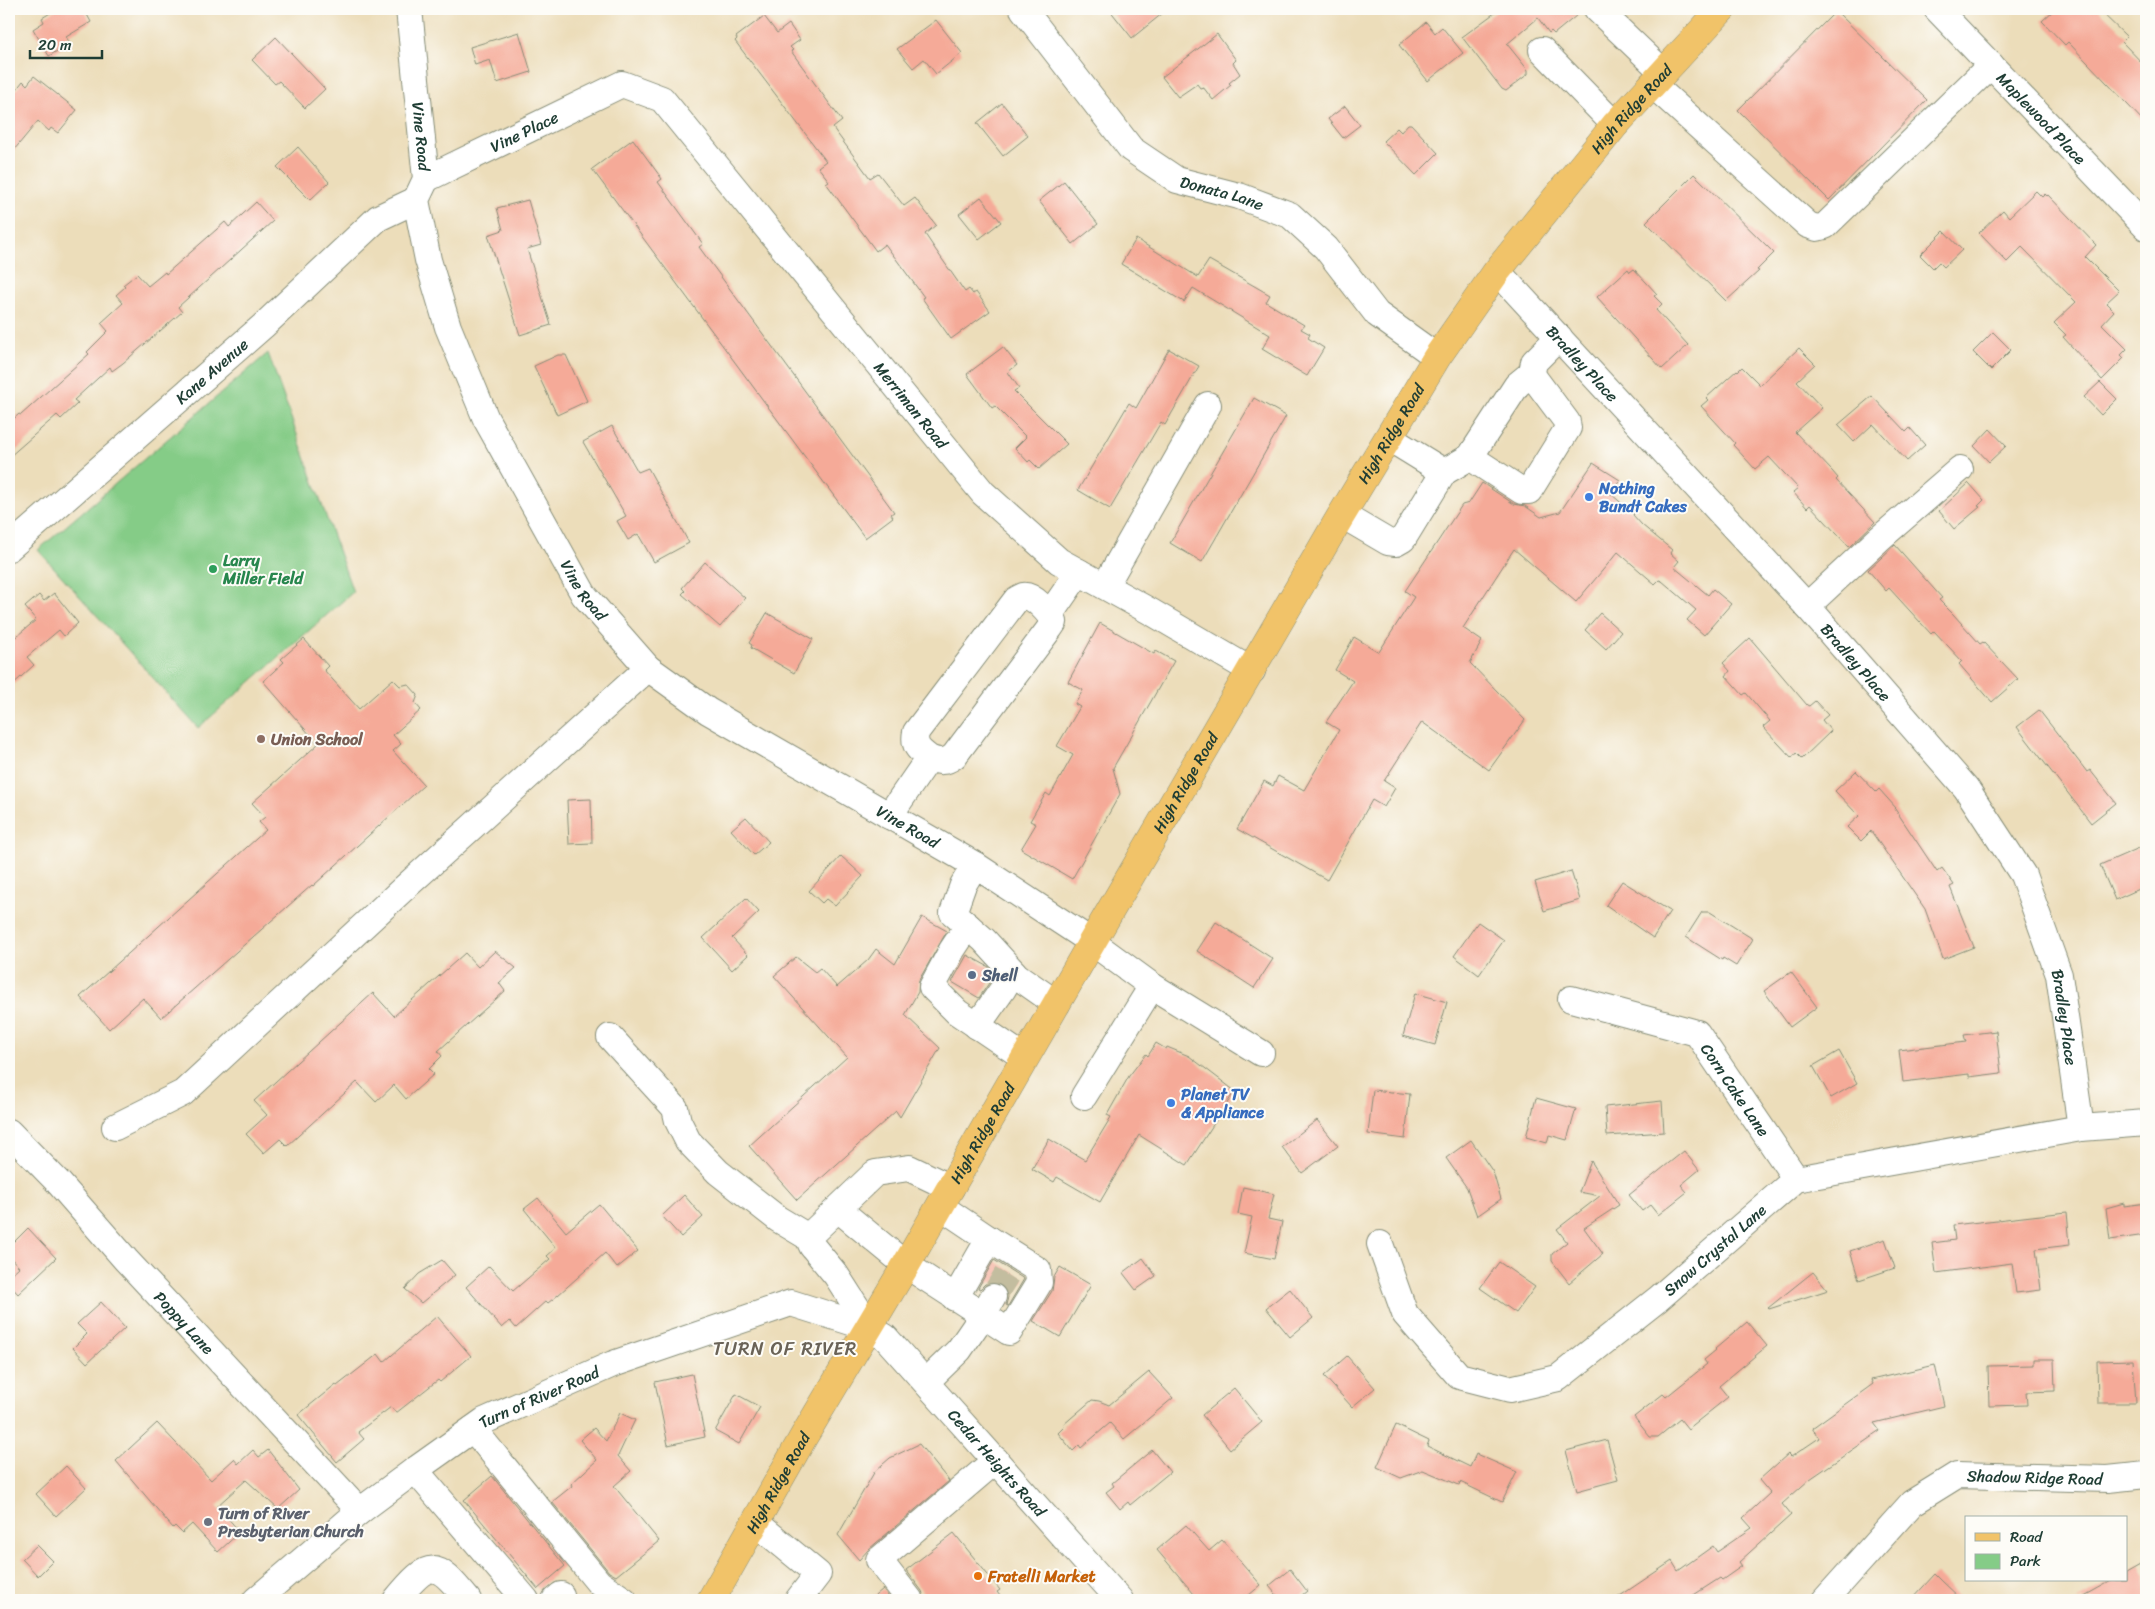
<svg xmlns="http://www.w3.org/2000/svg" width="2155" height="1609" font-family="Sriracha,sans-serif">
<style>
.green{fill:#85cc87;stroke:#52845e}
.building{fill:#f5aa98}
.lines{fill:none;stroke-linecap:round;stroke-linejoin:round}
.minor-tunnel{stroke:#c3bd9f;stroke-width:26;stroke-dasharray:26 13;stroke-linecap:butt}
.minor-casing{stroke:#868d77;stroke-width:28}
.major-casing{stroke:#868d77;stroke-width:29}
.minor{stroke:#fff;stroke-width:26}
.major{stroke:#f1c369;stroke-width:28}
.shop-dot{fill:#3f7fe0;stroke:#fdfcf7;stroke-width:2}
.leisure-dot{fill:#2e9e5b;stroke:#fdfcf7;stroke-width:2}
.education-dot{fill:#8d6e63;stroke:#fdfcf7;stroke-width:2}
.service-dot{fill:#5c6f8a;stroke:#fdfcf7;stroke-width:2}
.worship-dot{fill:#6b7280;stroke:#fdfcf7;stroke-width:2}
.food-dot{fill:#e8710a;stroke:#fdfcf7;stroke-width:2}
.labels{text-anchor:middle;stroke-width:4;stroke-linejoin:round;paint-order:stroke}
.street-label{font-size:16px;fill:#1f3d34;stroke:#fdfcf7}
.shop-label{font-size:16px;font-weight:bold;fill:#366cbe;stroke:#fdfcf7;text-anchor:start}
.leisure-label{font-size:16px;font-weight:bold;fill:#27864d;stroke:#fdfcf7;text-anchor:start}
.education-label{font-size:16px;font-weight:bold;fill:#785e54;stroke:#fdfcf7;text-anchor:start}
.service-label{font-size:16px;font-weight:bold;fill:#4e5e75;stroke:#fdfcf7;text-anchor:start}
.worship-label{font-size:16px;font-weight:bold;fill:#5b616d;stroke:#fdfcf7;text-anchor:start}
.food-label{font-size:16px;font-weight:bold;fill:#c56008;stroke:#fdfcf7;text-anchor:start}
.quarter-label{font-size:19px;letter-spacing:1px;fill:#6a6357;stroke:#fdfcf7}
</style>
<rect width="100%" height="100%" fill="#fdfcf7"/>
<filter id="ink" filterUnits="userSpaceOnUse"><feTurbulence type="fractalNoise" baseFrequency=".02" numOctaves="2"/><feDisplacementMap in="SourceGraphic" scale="10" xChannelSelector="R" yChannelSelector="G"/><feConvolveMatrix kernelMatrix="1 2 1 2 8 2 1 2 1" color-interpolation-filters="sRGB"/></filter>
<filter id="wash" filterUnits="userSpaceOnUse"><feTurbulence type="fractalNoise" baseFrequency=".0096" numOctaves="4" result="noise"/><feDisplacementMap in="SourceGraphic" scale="20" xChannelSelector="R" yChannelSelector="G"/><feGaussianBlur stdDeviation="1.12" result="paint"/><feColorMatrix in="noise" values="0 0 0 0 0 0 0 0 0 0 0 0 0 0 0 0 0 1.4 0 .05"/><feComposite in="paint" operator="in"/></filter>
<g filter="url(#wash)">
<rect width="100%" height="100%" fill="#ecddba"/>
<!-- green -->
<path class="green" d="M268,353L353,592L198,728L38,550Z"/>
<g id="blocks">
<!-- building -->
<path class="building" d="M57,9H84L91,22L66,37L70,43L49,56L33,29L44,22L42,18Z
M1109,9H1168L1132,38Z
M1500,9H1582V11L1554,34L1551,31L1549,33L1538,18L1507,44L1528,70V74L1506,91L1502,89L1462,37Z
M2055,9H2098L2127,37L2122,42L2146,67V124L2068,42L2065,45L2042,21Z
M1836,11L1927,100L1829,200L1738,110Z
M764,16L777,33L789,24L800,40L790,47L793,50L791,51L842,121L833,128L870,178L878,173L904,206L915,198L936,225L925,234L935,249L965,292L969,289L973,294L976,292L990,311L951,339L922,298L924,297L885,244L876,251L826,183L829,181L818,167L826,161L735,41L737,39L736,37Z
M936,20L962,53L936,74L924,59L913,68L897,49Z
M1426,22L1435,33L1442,27L1463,53L1428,81L1399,45Z
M519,32L531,72L497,83L490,60L475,65L470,47Z
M1217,34L1236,60L1233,63L1240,74L1229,83L1231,85L1213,100L1203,87L1200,88L1197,84L1178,97L1162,77Z
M276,37L325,89L305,108L279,81L275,84L252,60Z
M34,76L77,110L58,133L51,128L49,131L38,121L9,156V99L23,81L27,85Z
M1002,103L1028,136L1003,156L977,123Z
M1345,106L1360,125L1343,138L1328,119Z
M1408,124H1411L1438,153L1416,175L1383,141L1397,128L1401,132Z
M633,139L662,179L658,182L703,244L699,247L894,512L891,514L893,517L865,538L592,169Z
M298,147L329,182L310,200L277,167Z
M1694,174L1774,253L1757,270L1759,271L1726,301L1646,222Z
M1064,181L1098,224L1073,244L1039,201Z
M2036,191L2042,197L2045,194L2047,196L2048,195L2096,245L2085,257L2119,291L2106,303L2114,311L2102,324L2127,349L2121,355L2124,358L2102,380L2063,337L2066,335L2054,323L2076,302L2022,247L2007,262L1979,233L2003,210L2009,217Z
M981,197L1001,222L979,239L959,214Z
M528,200L541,245L527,249L551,325L520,335L488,235L503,230L497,208Z
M256,202L273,221L178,307L182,312L123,363L112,371L110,367L74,400L78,403L61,419L57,415L9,457V423L19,414L21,415L89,354L87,352L108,331L101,323L123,303L116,295L125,287L123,285L137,274L148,286L165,272L166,274L225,222L229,227Z
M1944,231L1962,250L1944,267L1939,262L1933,268L1920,255Z
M1136,239L1198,277L1209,260L1270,295L1266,302L1304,325L1301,329L1310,334L1308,338L1324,348L1307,376L1262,349L1270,335L1193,288L1184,302L1121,264Z
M1628,269L1630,272L1634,269L1657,294L1654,296L1662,304L1656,310L1688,345L1662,369L1597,297Z
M1993,332L2011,350L1991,370L1973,352Z
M1003,347L1017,365L1008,372L1019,388L1014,391L1067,444L1039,469L1030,460L1028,462L1015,448L1026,437L995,406L992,408L967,374Z
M1799,348L1815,364L1797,381L1822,408L1795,432L1832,471L1838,478L1836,480L1875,522L1849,547L1810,505L1807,508L1793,492L1798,488L1769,457L1755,469L1733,445L1735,443L1701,406L1708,400L1706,398L1737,370L1738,371L1742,367L1760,385Z
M1169,349L1199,366L1165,425L1161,422L1110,509L1078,490L1129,403L1136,408Z
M558,355H566L587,401L557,415L534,366Z
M2100,382L2117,399L2101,415L2084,397Z
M1872,396L1906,432L1910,428L1925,445L1907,461L1873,424L1854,442L1838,425Z
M1254,398L1286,416L1202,562L1170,543Z
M612,426L638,472L648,468L689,543L654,562L638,534L628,540L617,521L626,516L583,442Z
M1990,429L2006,446L1989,462L1974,446Z
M1593,463L1620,480L1611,494L1634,514L1633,515L1642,525L1672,550L1670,553L1679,561L1674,567L1708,595L1713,589L1731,604L1704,635L1687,620L1696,610L1662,581L1659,580L1655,584L1618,552L1576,602L1514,549L1463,628L1482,641L1470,663L1525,720L1489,770L1422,722L1384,781L1395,788L1384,807L1372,800L1327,880L1237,829L1264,781L1273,786L1278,776L1304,790L1339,730L1326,722L1353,681L1335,670L1354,637L1379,652L1414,597L1405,591L1462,505L1469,503L1482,483L1514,504L1525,506L1541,517L1560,512Z
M1969,483L1984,500L1978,506L1980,507L1954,529L1939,511Z
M1895,545L1942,598L1939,600L1953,614L1980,644L1983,642L2018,679L1992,702L1959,664L1962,661L1934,631L1931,634L1889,588L1886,591L1868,570Z
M705,562L745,598L720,627L682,594L685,591L682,588Z
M54,593L78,623L64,636L59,630L27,657L34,665L9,688V637L12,640L36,620L25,607L39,595L44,601Z
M767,613L813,639L794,673L751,648L752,645L749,643Z
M1600,613L1621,632L1606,649L1585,630Z
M1100,623L1154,654L1156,651L1174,661L1113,768L1120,794L1072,879L1021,849L1036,824L1030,821L1046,793L1050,796L1073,755L1057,746L1080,707L1075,704L1083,690L1068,682Z
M1750,638L1807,705L1809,706L1815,701L1828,715L1822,720L1831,731L1802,759L1796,753L1792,758L1763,727L1770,721L1746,693L1743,695L1726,676L1730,671L1723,663Z
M304,639L328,666L324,670L359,709L393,679L400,686L408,684L418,695L415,703L421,710L393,735L401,744L393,751L424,785L313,886L312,885L161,1018L143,998L109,1029L80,997L266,830L259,822L265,817L252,803L318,744L263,681L284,662L281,659Z
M2039,710L2087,772L2090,770L2116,803L2091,823L2017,727Z
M1856,771L1876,792L1879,789L1896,808L1895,809L1937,872L1942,868L1954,885L1950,887L1974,947L1943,959L1925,909L1871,831L1861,841L1847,827L1859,816L1835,791Z
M591,799L592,843L569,844L567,800Z
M746,817L769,842L754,855L731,830Z
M2146,845V886L2115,900L2100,865Z
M841,856L863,876L835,906L826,899L822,903L809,891Z
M1571,871L1580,900L1544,911L1535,882Z
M1622,881L1670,911L1653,938L1606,905Z
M746,898L759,912L732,938L748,955L732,970L703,938Z
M1702,912H1710L1753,939L1736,966L1723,958L1722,960L1686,937Z
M922,917L947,931L919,980L918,992L905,1015L940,1048L900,1117L896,1111L797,1200L749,1146L847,1057L774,976L796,957L815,972L820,968L837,987L868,960L876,949L895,964Z
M1216,922L1273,959L1254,988L1197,951Z
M1478,922L1504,940L1479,975L1454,956Z
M495,951L516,968L499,983L505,991L438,1051L442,1056L429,1069L434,1074L406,1099L394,1085L376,1102L357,1082L287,1146L280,1139L264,1153L246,1134L267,1115L254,1101L373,993L394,1016L465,953L478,967Z
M967,955L989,967L995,974L979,998L952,982Z
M1791,972L1817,1007L1790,1027L1764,991Z
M1415,993L1447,1002L1435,1045L1403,1036Z
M1996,1031L2001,1073L1969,1077V1074L1903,1082L1899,1050L1966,1042L1964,1035Z
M1156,1043L1166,1049L1167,1047L1189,1056L1235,1091L1187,1165L1139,1135L1100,1202L1057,1177L1054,1182L1032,1169L1049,1139L1085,1160L1111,1117L1107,1115L1129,1076L1146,1054L1148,1056Z
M1839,1051L1857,1083L1831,1098L1813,1066Z
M1373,1090L1410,1094L1405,1139L1368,1134Z
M1536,1098L1576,1109L1567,1140L1549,1135L1547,1143L1526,1137Z
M1662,1101L1664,1132L1607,1136L1605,1107Z
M1317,1120L1338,1146L1302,1173L1282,1147Z
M1471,1140L1493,1172L1501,1199L1477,1216L1467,1188L1446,1158Z
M1684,1151L1699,1170L1681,1185L1687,1192L1658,1215L1650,1205L1642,1211L1629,1195Z
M1591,1161L1619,1205L1584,1228L1603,1254L1569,1283L1552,1261V1254L1567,1242L1557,1229L1600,1196L1579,1192Z
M1243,1187L1274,1194L1268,1219L1282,1222L1274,1259L1244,1253L1252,1217L1238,1214Z
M684,1195L703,1217L681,1237L662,1216Z
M538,1198L566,1232L599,1204L638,1251L617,1268L605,1253L558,1295L548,1303L546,1301L516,1328L510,1321L502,1328L466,1287L489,1266L513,1291L550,1259L547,1256L556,1248L524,1209Z
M2124,1203V1206L2146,1203V1235L2110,1240L2106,1208Z
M2067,1212L2070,1245L2036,1249L2041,1290L2016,1293L2012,1263L1936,1273L1932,1243L1955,1240L1953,1225Z
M28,1228L56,1258L18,1294L9,1284V1276L19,1267L9,1256V1247Z
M1885,1239L1895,1268L1859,1280L1850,1251Z
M1143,1258L1156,1276L1136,1290L1123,1273Z
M442,1260L455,1275L421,1303L405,1289L419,1274Z
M994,1260L1024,1279L1008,1306L1006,1305L1008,1297L1006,1290L1001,1284L992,1282L985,1284L980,1289L978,1288Z
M1499,1262L1535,1287L1516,1313L1480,1288Z
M1060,1267L1091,1285L1060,1337L1033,1321L1052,1291L1054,1277Z
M1813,1272L1828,1290L1769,1309L1768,1308Z
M1290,1289L1313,1318L1290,1337L1266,1308Z
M101,1302L125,1328L87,1363L73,1348L87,1334L77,1324Z
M437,1316L471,1356L440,1382L438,1380L396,1413L391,1407L358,1432L364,1439L337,1462L298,1415L336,1384L337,1386L378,1354L384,1362Z
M1747,1322L1767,1346L1719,1386L1728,1397L1688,1429L1680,1419L1658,1437H1650L1634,1417L1663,1394L1666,1397L1707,1364L1704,1360L1716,1350L1715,1349Z
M1347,1356L1375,1388L1352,1407L1324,1376Z
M2034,1359H2054L2055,1391L2026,1392L2027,1405L1989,1406L1988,1366L2034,1365Z
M2133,1360L2136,1403H2098L2097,1361Z
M1935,1365L1944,1406L1874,1423L1880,1431L1810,1479L1782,1504L1791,1515L1739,1562L1742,1566L1722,1580L1720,1578L1686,1600H1614L1672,1561L1678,1571L1713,1546L1717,1552L1752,1528L1743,1518L1770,1493L1759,1480L1788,1454L1791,1457L1819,1438L1812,1428L1873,1384L1871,1380Z
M1149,1372L1173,1398L1124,1439L1110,1423L1081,1448L1079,1445L1073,1451L1058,1433L1064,1427L1063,1425L1092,1400L1099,1401L1109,1405Z
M692,1374L705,1437L668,1445L655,1382Z
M1234,1388L1262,1422L1230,1449L1202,1415Z
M736,1394L760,1407L739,1444L715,1431Z
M620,1413L635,1420L618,1456L631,1471L614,1486L659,1541L616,1576L609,1572L552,1502L572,1486L571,1484L597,1460L580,1440L594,1428L606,1441Z
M157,1423L211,1480L234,1459L238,1464L253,1450L259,1457L268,1450L299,1490L278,1509L246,1480L217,1506L240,1532L218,1552L192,1524L182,1533L175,1526L173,1528L116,1461Z
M1396,1425L1429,1441L1427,1446L1470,1467L1476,1454L1517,1472L1502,1502L1460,1482L1459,1485L1423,1470L1401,1478L1377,1467Z
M1607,1440L1618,1480L1577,1491L1566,1451Z
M919,1444L949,1481L869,1549L859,1560L838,1535L875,1471L890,1458Z
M1152,1450L1170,1472L1130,1505L1128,1502L1120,1509L1106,1492L1114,1486L1112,1483Z
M66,1466L86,1488L56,1516L36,1494Z
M492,1476L565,1566L538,1589L464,1500Z
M1186,1525L1209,1551L1222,1540L1261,1585L1243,1600H1199L1157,1550Z
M954,1533L1000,1590L997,1592L1003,1600H925L922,1591L906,1570Z
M37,1545L53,1561L38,1576L22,1559Z
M2140,1564L2146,1575V1600H2076L2112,1580H2126V1572Z
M1290,1569L1307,1591L1296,1600H1281L1269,1586Z
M1935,1574L1942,1581L1962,1600H1911Z
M883,1589L891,1600H870Z"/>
</g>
</g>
<g filter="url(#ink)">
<use href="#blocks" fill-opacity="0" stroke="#868d77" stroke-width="1"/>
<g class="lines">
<!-- minor-tunnel -->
<path class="minor-tunnel" d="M993,1297L1010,1269"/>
<defs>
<g id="minor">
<path id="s1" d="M409,9L426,179L416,200L428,260L448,327L486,419L584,595L648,668L708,711L975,865L1092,942L1152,986L1261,1053"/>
<path id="s2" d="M1023,9L1131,149L1177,180L1239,196L1290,215L1326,248L1377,314L1437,357"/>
<path d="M1597,9L1663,72"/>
<path id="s3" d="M1937,9L2146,227"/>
<path d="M1542,50L1615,125"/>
<path d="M1652,84L1808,225L1817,228L1825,226L1991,65"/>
<path id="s4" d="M426,179L622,84L662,99L983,493L1059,561L1153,613L1252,671"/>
<path id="s5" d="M1497,271L1807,606L1966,788L2023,875L2059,975L2081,1128"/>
<path d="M1531,377L1534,362L1559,337"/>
<path d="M1444,472L1470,457L1517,385L1528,376L1535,379L1567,422L1568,428L1529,491H1522L1470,457"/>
<path d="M1342,515L1388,542L1396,543L1403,539L1444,472L1389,438"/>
<path id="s6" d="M9,548L263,326L378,218L416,200"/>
<path d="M1105,586L1208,405"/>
<path d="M1807,606L1879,539L1960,469"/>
<path d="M1050,614L1079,572"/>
<path d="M889,816L929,758C939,762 945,763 954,756L1050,628L1054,622C1050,614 1033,594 1023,596C1020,597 1018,599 1016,600L916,732C913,746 919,750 929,758"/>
<path d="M975,865L963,885L953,913L984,940L1017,976L1057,1004"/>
<path d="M968,926L952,950L932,987L957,1012L1025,1058"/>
<path id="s7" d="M1571,999L1697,1033L1796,1179"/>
<path d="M977,1026L1003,989L1013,972"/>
<path d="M610,1037L675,1108L678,1121L688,1141L718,1172L778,1219L808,1237L812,1246L836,1275L870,1328"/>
<path d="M1084,1096L1152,986"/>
<path d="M115,1127L183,1093L402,890L648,668"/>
<path id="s8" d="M9,1132L58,1182L126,1260L360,1511"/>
<path d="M940,1206L989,1239L955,1298"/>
<path d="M838,1209L906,1265L983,1315L959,1350L926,1382"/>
<path d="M808,1237L875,1173L909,1168L951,1188"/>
<path d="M989,1239L1038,1270L1039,1283L1009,1332L983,1315L993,1297"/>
<path id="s9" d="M1380,1244L1405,1314L1459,1376L1510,1389L1558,1378L1658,1299L1796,1179L2081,1128L2146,1123"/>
<path d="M473,1429L599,1583L624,1600"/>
<path d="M415,1470L526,1600"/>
<path d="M755,1522L818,1574L798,1600"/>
<path id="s10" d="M256,1600L360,1511L415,1470L484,1421L613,1364L791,1303L870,1328L885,1337L1120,1600"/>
<path d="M396,1600C430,1559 435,1560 468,1600"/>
<path d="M555,1600L561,1595"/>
<path d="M910,1600L879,1560L996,1460"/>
<path id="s11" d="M1825,1600L1912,1503L1957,1475L2108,1479L2146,1475"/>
</g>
<g id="major">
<path id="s12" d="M711,1600L804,1436L906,1265L1092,942L1339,519L1437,357L1497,271L1615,125L1722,9"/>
</g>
</defs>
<!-- minor casing -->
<use href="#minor" class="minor-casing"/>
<!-- major casing -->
<use href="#major" class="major-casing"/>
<!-- minor -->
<use href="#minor" class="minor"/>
<!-- major -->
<use href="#major" class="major"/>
</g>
</g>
<!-- markers -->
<g class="shop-dot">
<circle cx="1589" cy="497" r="5"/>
<circle cx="1171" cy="1103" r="5"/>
</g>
<circle class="leisure-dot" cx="213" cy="569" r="5"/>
<circle class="education-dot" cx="261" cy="739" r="5"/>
<circle class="service-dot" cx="972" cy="975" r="5"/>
<circle class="worship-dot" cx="208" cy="1522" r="5"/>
<circle class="food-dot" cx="978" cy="1576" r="5"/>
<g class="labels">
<!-- street labels -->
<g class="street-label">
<text dy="6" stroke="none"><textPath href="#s12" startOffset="1755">High Ridge Road</textPath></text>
<text dy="6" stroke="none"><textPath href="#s3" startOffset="151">Maplewood Place</textPath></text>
<text dy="6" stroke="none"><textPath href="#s4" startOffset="109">Vine Place</textPath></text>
<text dy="6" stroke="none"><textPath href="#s1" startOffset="128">Vine Road</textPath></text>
<text dy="6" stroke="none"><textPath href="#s2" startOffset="279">Donata Lane</textPath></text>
<text dy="6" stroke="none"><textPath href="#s5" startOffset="126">Bradley Place</textPath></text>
<text dy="6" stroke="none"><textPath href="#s6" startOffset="269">Kane Avenue</textPath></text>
<text dy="6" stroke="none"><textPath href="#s4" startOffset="655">Merriman Road</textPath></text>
<text dy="6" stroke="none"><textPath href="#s12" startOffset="1350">High Ridge Road</textPath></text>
<text dy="6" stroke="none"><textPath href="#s1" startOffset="622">Vine Road</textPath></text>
<text dy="6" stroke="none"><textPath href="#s5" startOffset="531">Bradley Place</textPath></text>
<text dy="6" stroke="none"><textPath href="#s12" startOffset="945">High Ridge Road</textPath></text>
<text dy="6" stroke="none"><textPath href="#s1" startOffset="1028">Vine Road</textPath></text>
<text dy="6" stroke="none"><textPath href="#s5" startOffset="951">Bradley Place</textPath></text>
<text dy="6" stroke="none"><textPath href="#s7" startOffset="199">Corn Cake Lane</textPath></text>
<text dy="6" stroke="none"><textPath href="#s12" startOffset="540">High Ridge Road</textPath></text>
<text dy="6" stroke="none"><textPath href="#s9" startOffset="461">Snow Crystal Lane</textPath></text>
<text dy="6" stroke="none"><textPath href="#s8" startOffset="259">Poppy Lane</textPath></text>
<text dy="6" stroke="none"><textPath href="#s10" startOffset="350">Turn of River Road</textPath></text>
<text dy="6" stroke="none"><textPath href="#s10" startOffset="888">Cedar Heights Road</textPath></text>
<text dy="6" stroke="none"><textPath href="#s11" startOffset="261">Shadow Ridge Road</textPath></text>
<text dy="6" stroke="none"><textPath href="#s12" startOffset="135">High Ridge Road</textPath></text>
</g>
<!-- shop labels -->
<g class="shop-label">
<text x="1599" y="494">Nothing<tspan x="1599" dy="18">Bundt Cakes</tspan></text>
<text x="1181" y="1100">Planet TV<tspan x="1181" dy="18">&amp; Appliance</tspan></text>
</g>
<!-- leisure labels -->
<g class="leisure-label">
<text x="223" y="566">Larry<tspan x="223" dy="18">Miller Field</tspan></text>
</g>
<!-- education labels -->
<g class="education-label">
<text x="271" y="745">Union School</text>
</g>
<!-- service labels -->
<g class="service-label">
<text x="982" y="981">Shell</text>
</g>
<!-- worship labels -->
<g class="worship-label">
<text x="218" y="1519">Turn of River<tspan x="218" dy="18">Presbyterian Church</tspan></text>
</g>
<!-- food labels -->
<g class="food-label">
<text x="988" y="1582">Fratelli Market</text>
</g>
<!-- quarter labels -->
<g class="quarter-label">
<text x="785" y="1355">TURN OF RIVER</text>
</g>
</g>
<!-- margin -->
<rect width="2155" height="1609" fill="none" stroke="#fdfcf7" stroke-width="30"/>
<!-- legend -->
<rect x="1965" y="1516" width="162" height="65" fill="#fdfcf7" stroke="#a4b0a9"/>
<rect x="1975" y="1533" width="25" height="8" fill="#f1c369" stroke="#a4b0a9"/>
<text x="2010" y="1542" font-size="15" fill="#1f3d34">Road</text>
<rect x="1975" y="1554" width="25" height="15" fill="#85cc87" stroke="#a4b0a9"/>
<text x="2010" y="1566" font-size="15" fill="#1f3d34">Park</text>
<!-- scale -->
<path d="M30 50v8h72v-8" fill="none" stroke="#1f3d34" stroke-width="2.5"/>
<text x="38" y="50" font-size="15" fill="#1f3d34" stroke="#fdfcf7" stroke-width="4" paint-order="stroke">20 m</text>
</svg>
